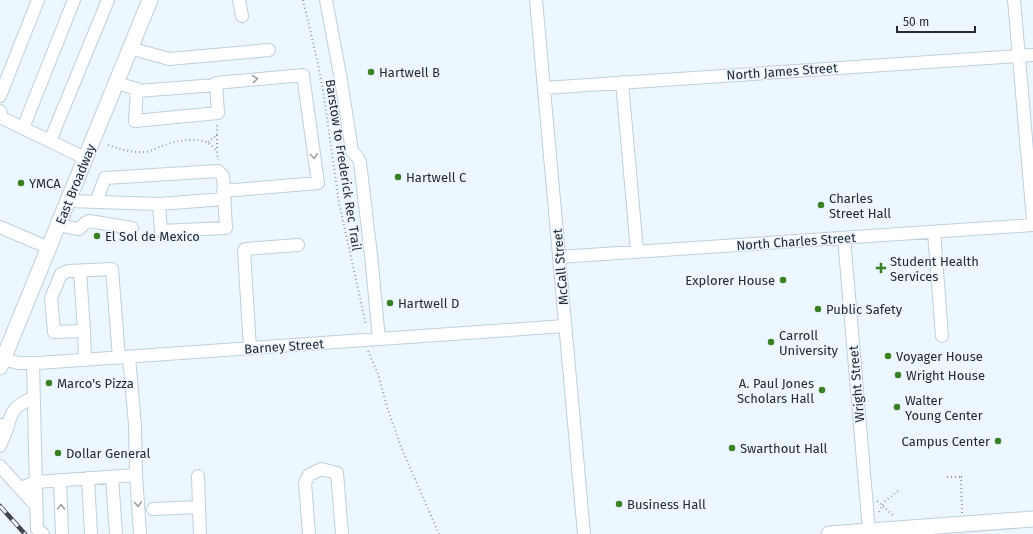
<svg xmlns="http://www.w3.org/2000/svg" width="1033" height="534" font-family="'Fira Sans',sans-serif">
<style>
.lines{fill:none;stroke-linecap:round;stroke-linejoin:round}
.minor-casing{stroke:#bfcfdb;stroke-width:14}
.major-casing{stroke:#bfcfdb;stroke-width:17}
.path{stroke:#979fa5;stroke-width:2;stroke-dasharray:1 3;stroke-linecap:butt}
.minor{stroke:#fff;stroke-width:12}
.major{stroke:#fff;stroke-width:15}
.rail-casing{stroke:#41474c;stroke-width:4.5}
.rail{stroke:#edf7ff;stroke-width:3;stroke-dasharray:9;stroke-linecap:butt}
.oneway{stroke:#9da0a1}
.poi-dot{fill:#3a8126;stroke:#edf7ff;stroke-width:1.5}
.labels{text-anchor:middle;stroke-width:3;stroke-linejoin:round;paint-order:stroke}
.street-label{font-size:13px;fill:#252b2f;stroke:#edf7ff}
.poi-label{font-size:13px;fill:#252b2f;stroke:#edf7ff;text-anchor:start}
</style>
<rect width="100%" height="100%" fill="#edf7ff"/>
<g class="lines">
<defs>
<path id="minor" d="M239,0L242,16
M326,0L341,80L352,151L358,158L360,162L371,255L379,339
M536,0L584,534
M1014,0L1033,220
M130,48L169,59L269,50
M622,82L637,251
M116,83L137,89L135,121L218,113L216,83L303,75L318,183L223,191
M544,88L1033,55
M137,91L216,85
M0,96L38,0
M0,111L2,118L85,158
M23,128L74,0
M50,141L108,0
M68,201L159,204L161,231L226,228L223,176L218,171L105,178L96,202
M159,204L224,199
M58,225L79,229L85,223L89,221L132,228
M0,227L49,248
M934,232L942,336
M844,238L869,531
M559,257L1033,225
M80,271L84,331
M250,348L244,251L245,249L298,245
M129,357L135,425L136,475L140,534
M3,359L18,363H38L565,326
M85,360L84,331L54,332L51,298L61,274L68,271L112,269L119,358
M33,363L37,529L43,534
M7,429C12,408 15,407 33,397
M0,446L7,429L1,425
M0,466L36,506
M198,476L200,534
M112,477L116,534
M88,478L91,534
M60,480L62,534
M20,488L36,482L136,475
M153,509L199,507
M309,534L305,483L309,475L321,469L337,473L342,534"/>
<path id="major" d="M0,367L150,0
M829,534L1033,519"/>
</defs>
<!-- minor casing -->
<use href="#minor" class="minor-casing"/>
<!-- major casing -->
<use href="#major" class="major-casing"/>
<!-- path -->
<path class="path" d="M303,0L318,64L323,90L339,203L366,325
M217,135V151
M208,142L217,135V124
M108,145C120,149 132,153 145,152C153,151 160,146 168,144C177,140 200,138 208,143C211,144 215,149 217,151L218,160
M368,351L378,374L388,410L401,447L439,534
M947,477H961
M877,501L894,516
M879,512L884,502L898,491
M962,513L961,477L965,476"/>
<!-- minor -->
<use href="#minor" class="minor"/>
<!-- major -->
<use href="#major" class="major"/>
<defs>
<path id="rail" d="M0,506L25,534"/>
</defs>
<!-- rail casing -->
<use href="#rail" class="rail-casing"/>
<!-- rail -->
<use href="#rail" class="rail"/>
</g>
<!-- one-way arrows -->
<defs><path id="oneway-chevron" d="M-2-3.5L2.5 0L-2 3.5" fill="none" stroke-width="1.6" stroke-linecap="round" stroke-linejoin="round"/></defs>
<g class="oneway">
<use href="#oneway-chevron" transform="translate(255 79) rotate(-5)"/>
<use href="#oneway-chevron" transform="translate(314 156) rotate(82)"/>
<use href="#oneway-chevron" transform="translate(138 504) rotate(86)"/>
<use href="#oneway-chevron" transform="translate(61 507) rotate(-92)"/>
</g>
<!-- markers -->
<g class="poi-dot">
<circle cx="371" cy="72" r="4"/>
<circle cx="398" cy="177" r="4"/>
<circle cx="21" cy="183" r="4"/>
<circle cx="821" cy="205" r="4"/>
<circle cx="97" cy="236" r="4"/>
<path d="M879 262h4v4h4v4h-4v4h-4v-4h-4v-4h4z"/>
<circle cx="783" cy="280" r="4"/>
<circle cx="390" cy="303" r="4"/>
<circle cx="818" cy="309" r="4"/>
<circle cx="771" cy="342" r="4"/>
<circle cx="888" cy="356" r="4"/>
<circle cx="898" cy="375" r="4"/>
<circle cx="49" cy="383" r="4"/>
<circle cx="822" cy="390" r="4"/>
<circle cx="897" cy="407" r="4"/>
<circle cx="998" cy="441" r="4"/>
<circle cx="732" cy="448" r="4"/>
<circle cx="58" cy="453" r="4"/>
<circle cx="619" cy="504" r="4"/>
</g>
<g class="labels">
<!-- street labels -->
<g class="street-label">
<text transform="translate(782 71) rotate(-4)" y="5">North James Street</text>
<text transform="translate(344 165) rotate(81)" y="5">Barstow to Frederick Rec Trail</text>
<text transform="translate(75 184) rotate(-68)" y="5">East Broadway</text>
<text transform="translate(796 241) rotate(-4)" y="5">North Charles Street</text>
<text transform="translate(560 267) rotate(-95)" y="5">McCall Street</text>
<text transform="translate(284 346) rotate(-4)" y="5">Barney Street</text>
<text transform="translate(856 384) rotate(-95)" y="5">Wright Street</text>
</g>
<!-- poi labels -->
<g class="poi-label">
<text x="379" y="77">Hartwell B</text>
<text x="406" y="182">Hartwell C</text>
<text x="29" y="188">YMCA</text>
<text x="829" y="203">Charles<tspan x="829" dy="15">Street Hall</tspan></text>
<text x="105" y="241">El Sol de Mexico</text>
<text x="890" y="266">Student Health<tspan x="890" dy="15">Services</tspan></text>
<text x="775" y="285" text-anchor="end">Explorer House</text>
<text x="398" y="308">Hartwell D</text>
<text x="826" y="314">Public Safety</text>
<text x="779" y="340">Carroll<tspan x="779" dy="15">University</tspan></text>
<text x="896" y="361">Voyager House</text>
<text x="906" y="380">Wright House</text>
<text x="57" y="388">Marco's Pizza</text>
<text x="814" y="388" text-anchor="end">A. Paul Jones<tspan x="814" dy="15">Scholars Hall</tspan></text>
<text x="905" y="405">Walter<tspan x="905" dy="15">Young Center</tspan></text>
<text x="990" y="446" text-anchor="end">Campus Center</text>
<text x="740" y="453">Swarthout Hall</text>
<text x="66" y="458">Dollar General</text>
<text x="627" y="509">Business Hall</text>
</g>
</g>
<!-- scale -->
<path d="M897 26v6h78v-6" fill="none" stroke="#252b2f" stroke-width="2"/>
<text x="903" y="26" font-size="12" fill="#252b2f" stroke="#edf7ff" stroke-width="3" paint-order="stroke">50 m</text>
</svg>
